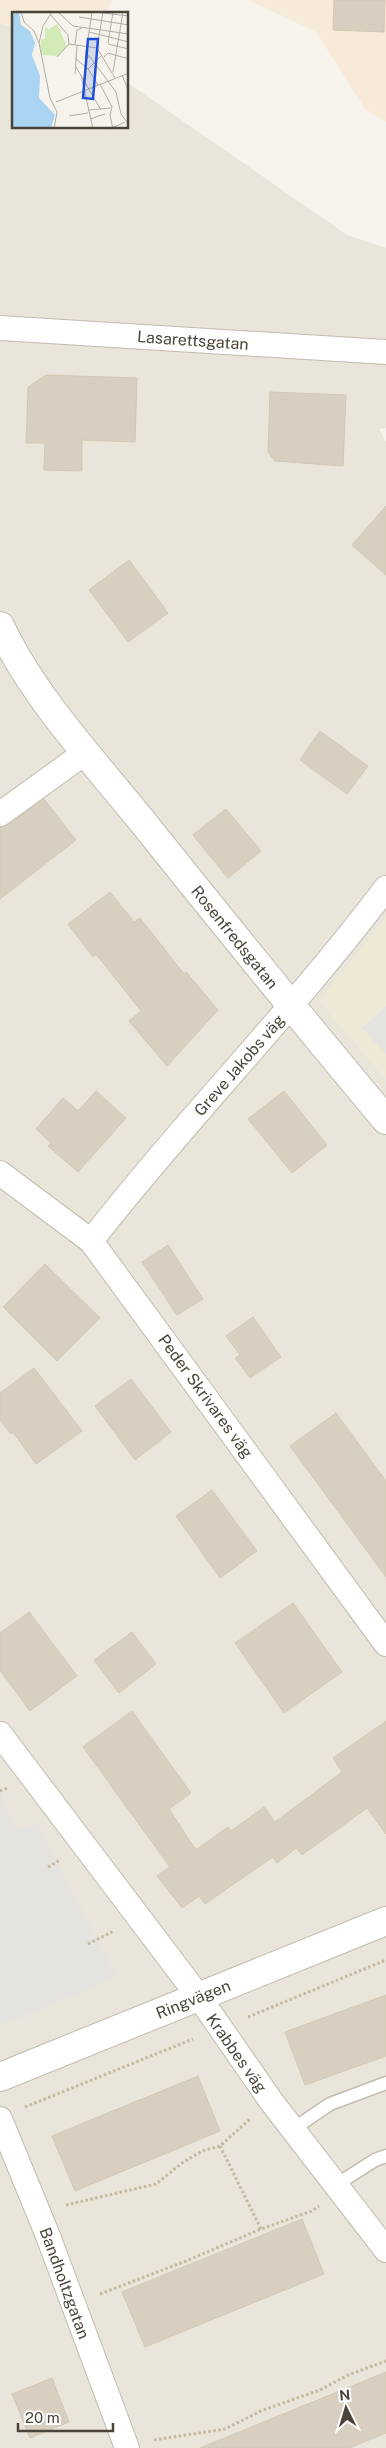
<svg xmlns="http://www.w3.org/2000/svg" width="386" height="2448" font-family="'Public Sans',sans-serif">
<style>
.residential{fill:#eae5da}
.commercial{fill:#f7ead8}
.education{fill:#efe8d6}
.parking{fill:#e5e3e0}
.building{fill:#d8cfc1;stroke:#d3c7b4}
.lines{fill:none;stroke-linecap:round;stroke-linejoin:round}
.service-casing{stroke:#c2bbae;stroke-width:15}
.minor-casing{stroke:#c2bbae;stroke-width:26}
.tertiary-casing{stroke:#c2bbae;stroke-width:30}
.path{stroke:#c4b79f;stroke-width:3;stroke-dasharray:2.5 2.5;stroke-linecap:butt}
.service{stroke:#fff;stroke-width:12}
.minor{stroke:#fff;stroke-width:24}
.tertiary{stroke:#fff;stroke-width:28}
.labels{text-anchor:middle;stroke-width:4.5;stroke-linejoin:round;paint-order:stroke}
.street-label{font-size:16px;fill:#4b4439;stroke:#fff}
.inset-road{fill:none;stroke:#b2ada4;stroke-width:1}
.view{fill:#1d4ed8;fill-opacity:0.15;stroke:#1d4ed8;stroke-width:2.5}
.inset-edge{fill:none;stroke:#4b4439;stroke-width:2.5}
</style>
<rect width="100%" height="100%" fill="#f6f3ec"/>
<!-- residential -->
<path class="residential" d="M0,23L14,28V128H128V83L347,235L386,248V428L379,429L386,442V917L320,1001L386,1079V2448H0Z"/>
<!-- commercial -->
<path class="commercial" d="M0,0H112L106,14H14V28L0,23Z
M248,0H386V122L366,110L316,32Z"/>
<!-- education -->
<path class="education" d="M386,917V1079L320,1001Z"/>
<!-- parking -->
<path class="parking" d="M386,1006V1054L362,1028Z
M0,1792L17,1831L38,1824L117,1977L0,2026Z"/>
<!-- building -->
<path class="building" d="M334,0H385L384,32L333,30Z
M46,375L137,378L135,442L82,440V471L44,470L45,443H26L28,387Z
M270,392L346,395L343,466L275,461L268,452Z
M386,506V575L352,545Z
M129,560L168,613L128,642L89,590Z
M320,731L368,766L347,794L300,760Z
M44,799L76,840L0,899V828L8,825Z
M226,809L261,851L228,878L193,835Z
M110,892L134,922L140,918L184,974L186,972L218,1010L167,1066L129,1021L141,1011L96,954L93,957L68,924Z
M96,1091L126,1118L78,1172L48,1146L51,1143L36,1129L63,1098L78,1111Z
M284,1091L327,1145L292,1173L248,1119Z
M168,1245L203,1299L177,1315L142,1262Z
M45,1264L100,1318L57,1361L3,1307Z
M253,1317L281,1357L250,1378L235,1358L240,1355L226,1336Z
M34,1368L82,1431L36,1464L13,1432L11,1434L0,1420V1393Z
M131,1379L171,1432L135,1460L95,1406Z
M336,1413L386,1481V1577L290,1446Z
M212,1490L257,1551L220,1578L176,1516Z
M293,1603L342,1672L284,1713L235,1643Z
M29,1612L77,1676L30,1711L0,1670V1633Z
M132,1632L156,1664L119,1693L94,1660Z
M132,1711L191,1793L169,1809L196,1850L228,1827L231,1831L264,1807L275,1822L342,1772L333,1758L386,1721V1834L367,1808L302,1855L296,1848L277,1863L273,1857L205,1904L199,1896L182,1908L157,1876L170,1867L83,1747Z
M386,1995V2056L305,2085L285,2032Z
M198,2076L220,2131L75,2191L52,2136Z
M302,2219L324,2274L145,2347L122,2292Z
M386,2372V2433L349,2448H200Z
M52,2378L69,2422L30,2438L12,2394Z"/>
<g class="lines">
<defs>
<path id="service" d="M293,2129L330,2104L386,2083
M336,2185L375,2160L386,2156"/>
<path id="minor" d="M0,328L386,352
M0,814L86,752
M0,1173L91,1241L386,1644
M91,1241C185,1120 294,1010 386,888
M0,1734L199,1997L271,2101L386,2250
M0,2119L48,2236L127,2448"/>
<path id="tertiary" d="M0,626C34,698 92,759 142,821C222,921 303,1021 386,1120
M0,2077L386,1921"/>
</defs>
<!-- service casing -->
<use href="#service" class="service-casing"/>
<!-- minor casing -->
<use href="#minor" class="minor-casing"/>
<!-- tertiary casing -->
<use href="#tertiary" class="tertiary-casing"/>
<!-- path -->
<path class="path" d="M0,1791L7,1788
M48,1867L60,1860
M88,1944L114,1931
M248,2017L386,1960
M25,2107L193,2039
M220,2146L261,2229
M66,2205L156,2184L182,2163L202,2151L220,2146L250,2119
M100,2294L186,2261L261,2229L312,2211L319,2206
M154,2440L225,2429L263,2410L320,2390L348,2375L386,2361"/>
<!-- service -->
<use href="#service" class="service"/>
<!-- minor -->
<use href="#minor" class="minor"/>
<!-- tertiary -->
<use href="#tertiary" class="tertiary"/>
</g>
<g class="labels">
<!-- street labels -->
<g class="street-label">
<text transform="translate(193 340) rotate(4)" y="6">Lasarettsgatan</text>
<text transform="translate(235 937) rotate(51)" y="6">Rosenfredsgatan</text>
<text transform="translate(239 1065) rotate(-49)" y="6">Greve Jakobs väg</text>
<text transform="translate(206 1396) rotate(54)" y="6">Peder Skrivares väg</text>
<text transform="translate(193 1999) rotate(-22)" y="6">Ringvägen</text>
<text transform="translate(237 2053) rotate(55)" y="6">Krabbes väg</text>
<text transform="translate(65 2283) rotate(70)" y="6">Bandholtzgatan</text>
</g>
</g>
<!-- overview -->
<g transform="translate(12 12)">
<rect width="116" height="116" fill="#f6f3ec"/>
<path d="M45,12L55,35L45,44L29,43L28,34L30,27H33V15L37,17Z" fill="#d2eab5"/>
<path d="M0,0H7L9,13L18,19L23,31L20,43L28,64L27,86L43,103L39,116H0Z" fill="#a9d4f2"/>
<path class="inset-road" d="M9,0L12,10L22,19L27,31L38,86L45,100L42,117M46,0L61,14L117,22M83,0L117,4M38,2L56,23L57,32M67,5L117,13M77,20L117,30M27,31L31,14L40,0M96,31L101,0M57,32L85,36M63,32L65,18L70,16M96,32L117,37M85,36L91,0M85,36L103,66M75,41L104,80L109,102L117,113M45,45L57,32M77,45L73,47L80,0M92,45L96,41L117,47M63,46L76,57L86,73M64,55L89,98M76,57L90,43M101,60L111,0M63,62L65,33M69,63L81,117M110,63L117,80M88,72L100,95L98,103L101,117M44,90L117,61M76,98L99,96M57,104L76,101M78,107L93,102M98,117L113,110"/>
<path class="view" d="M76,27H86L81,87L71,86Z"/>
<rect width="116" height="116" class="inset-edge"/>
</g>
<!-- north arrow -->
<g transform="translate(346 2408) rotate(355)" stroke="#ffffff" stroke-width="4" paint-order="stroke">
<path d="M0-4L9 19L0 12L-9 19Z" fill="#4b4439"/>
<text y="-8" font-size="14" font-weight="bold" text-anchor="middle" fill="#4b4439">N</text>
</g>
<!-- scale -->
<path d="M18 2423v8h95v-8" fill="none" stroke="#4b4439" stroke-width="2.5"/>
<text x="25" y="2423" font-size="15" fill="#4b4439" stroke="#ffffff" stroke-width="4" paint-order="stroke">20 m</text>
</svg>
